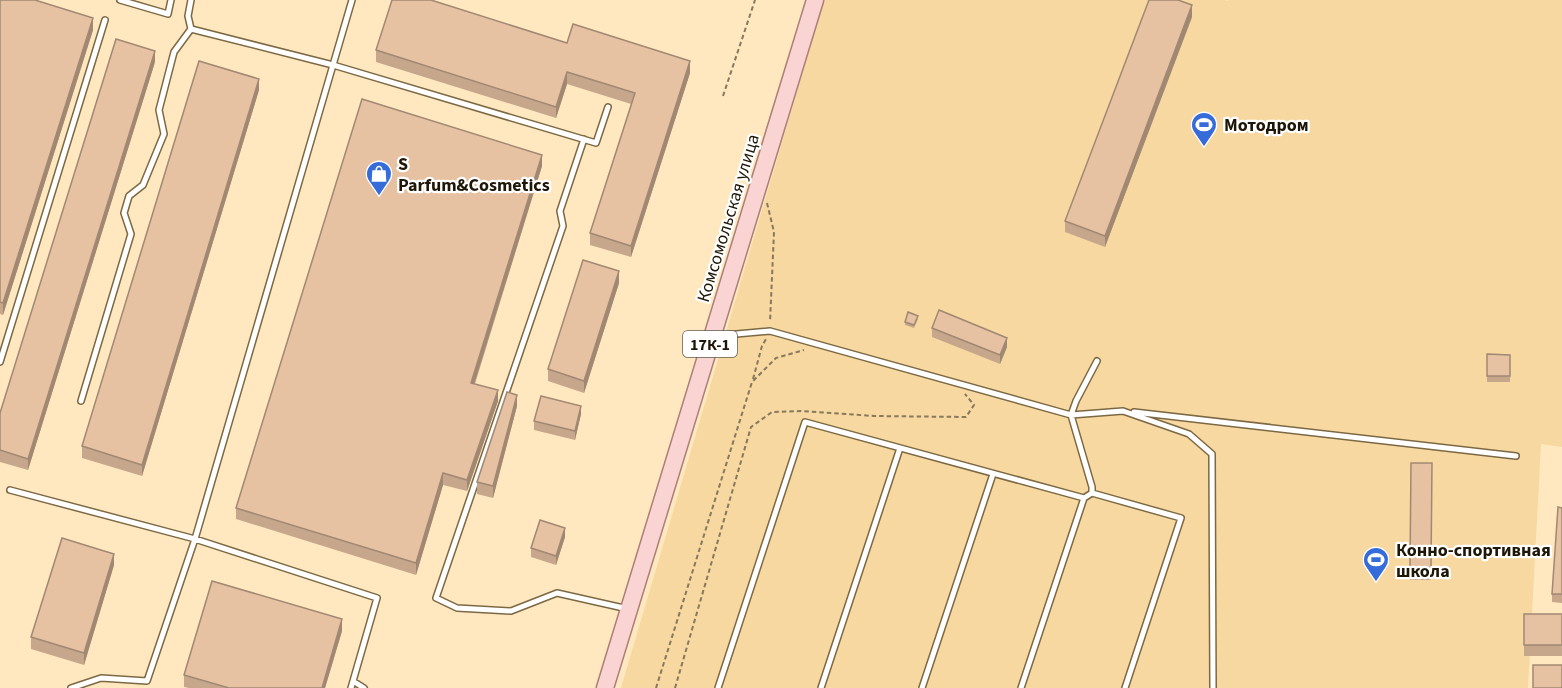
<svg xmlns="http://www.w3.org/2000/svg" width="1562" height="688" font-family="'Source Sans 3',sans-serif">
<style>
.green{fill:#f6d8a0}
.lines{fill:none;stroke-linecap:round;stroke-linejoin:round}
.lane-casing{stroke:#7c6843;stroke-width:8}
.primary-casing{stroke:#ab7f77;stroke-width:19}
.path{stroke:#88785d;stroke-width:2;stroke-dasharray:4.5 3;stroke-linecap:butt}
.lane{stroke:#fff;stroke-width:5}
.primary{stroke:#fad4d2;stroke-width:16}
.wall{fill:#c6a78c}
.shaded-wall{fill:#a18872}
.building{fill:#e6c2a3;stroke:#a18872;stroke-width:1.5}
.labels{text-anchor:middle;stroke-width:4.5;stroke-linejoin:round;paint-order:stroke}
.shield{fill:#fff;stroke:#625c51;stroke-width:1.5}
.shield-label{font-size:16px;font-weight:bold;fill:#1e1607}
.poi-label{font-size:18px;font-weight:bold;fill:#1e1607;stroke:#fff;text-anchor:start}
.street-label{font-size:18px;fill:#1e1607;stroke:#fff}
</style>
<rect width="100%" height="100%" fill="#ffe8bf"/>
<!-- green -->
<path class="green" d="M824,0H1224L1228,1L1229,0H1562V447L1541,444L1528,688H621Z"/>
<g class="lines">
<defs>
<path id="lane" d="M120,0L168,14L171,0
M191,0L188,16L191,29
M352,0L333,65L596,143L608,107
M584,139L560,211L563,226L436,598L457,608L511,611L557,593L628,609
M714,336L770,331L1071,415L1123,411L1189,434L1212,454L1213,688
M0,362L105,20
M1134,412L1516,456
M10,490L195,539L377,598L351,688
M1092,493V487L1071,415L1076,401L1097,361
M353,681L364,688
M71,688L101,678L147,681L195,539L333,65L191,29L174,52L159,110L164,134L143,185L129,196L124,213L131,234L81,401
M718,688L805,422L1084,498
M821,688L900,448
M922,688L993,474
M1021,688L1084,498L1092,493L1181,518L1125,688"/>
<path id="primary" d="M605,688L815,0"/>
</defs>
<!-- lane casing -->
<use href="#lane" class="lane-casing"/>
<!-- primary casing -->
<use href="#primary" class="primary-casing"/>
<!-- path -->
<path class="path" d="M723,96L755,0
M767,203L774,232L770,322
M753,379L762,346L766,339
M656,688L752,382L776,358L804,350
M675,688L751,427L772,412L801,411L874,416L966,417L974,405L965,394"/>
<!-- lane -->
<use href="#lane" class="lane"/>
<!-- primary -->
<use href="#primary" class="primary"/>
</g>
<!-- wall -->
<path class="wall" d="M0,0L93,30L3,315L0,314Z
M1192,17L1105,247L1065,232V221Z
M567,43L690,73L631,257L590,245V233L631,104L567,84L556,118L376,62V50Z
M155,62L28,470L0,462V413Z
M259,90L142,476L82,458V446Z
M542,166L475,384L498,401L467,491L443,485L416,575L236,519V508Z
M619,283L584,393L548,381V369Z
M918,319L914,328L905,325V322Z
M932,328L1007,347L1000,364L932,337Z
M1487,354L1510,355V382H1487Z
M517,406L493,498L477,494V482Z
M581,414L575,440L534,430V421Z
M1411,463H1432L1431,580H1410Z
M1562,508V603L1552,602V594Z
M565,537L556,565L531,557V548Z
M114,565L84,665L31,649V637Z
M1524,614H1562V656H1524Z
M342,631L325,688H189L184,687V675Z"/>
<!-- shaded-wall -->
<path class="shaded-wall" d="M1192,5V17L1105,247V236Z
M93,18V30L3,315V303Z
M155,51V62L28,470V459Z
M690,61V73L631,257V246Z
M567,72V84L556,118V107Z
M259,79V90L142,476V465Z
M542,155V166L471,394V383Z
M619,271V283L584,393V381Z
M1007,338V347L1000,364V355Z
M498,390V401L467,491V480Z
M517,395V406L493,498V486Z
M581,406V414L575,440V431Z
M443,473V485L416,575V563Z
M565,528V537L556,565V556Z
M114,554V565L84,665V653Z
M342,619V631L325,688H322Z"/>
<!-- building -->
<path class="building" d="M0,0H35L93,18L3,303L0,302Z
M392,0H431L567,43L573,24L690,61L631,246L590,233L635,93L567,72L556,107L376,50Z
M1149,0H1178L1192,5L1105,236L1065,221Z
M116,39L155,51L28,459L0,450V413Z
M199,61L259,79L142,465L82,446Z
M362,99L542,155L471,383L498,390L467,480L443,473L416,563L236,508Z
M583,260L619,271L584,381L548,369Z
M939,310L1007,338L1000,355L932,328Z
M908,312L918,316L914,325L905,322Z
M1487,354L1510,355V376H1487Z
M507,392L517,395L493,486L477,482Z
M541,396L581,406L575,431L534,421Z
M1411,463H1432L1431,569L1410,568Z
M1558,507L1562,508V594H1552Z
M540,520L565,528L556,556L531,548Z
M62,538L114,554L84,653L31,637Z
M212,581L342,619L322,688H229L184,675Z
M1524,614H1562V645H1524Z
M1533,665H1562V688H1533Z"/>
<!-- icons -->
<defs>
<symbol id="stadium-pin" viewBox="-11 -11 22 30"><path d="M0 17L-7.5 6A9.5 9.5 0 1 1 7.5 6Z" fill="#366bda" stroke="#fff"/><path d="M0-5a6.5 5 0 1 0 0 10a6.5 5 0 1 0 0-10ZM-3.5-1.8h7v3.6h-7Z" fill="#fff"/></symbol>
<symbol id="shop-pin" viewBox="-11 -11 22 30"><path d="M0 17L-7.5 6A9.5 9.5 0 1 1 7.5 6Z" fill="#366bda" stroke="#fff"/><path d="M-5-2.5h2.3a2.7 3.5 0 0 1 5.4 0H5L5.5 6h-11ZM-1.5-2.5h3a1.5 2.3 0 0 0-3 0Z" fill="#fff"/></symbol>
</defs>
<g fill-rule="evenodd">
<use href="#stadium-pin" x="1189" y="110" width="30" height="40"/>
<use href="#shop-pin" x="364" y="159" width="30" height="40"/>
<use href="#stadium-pin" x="1361" y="545" width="30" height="40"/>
</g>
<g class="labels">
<!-- shield labels -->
<rect class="shield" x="683" y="331" width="54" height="26" rx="4.5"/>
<g class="shield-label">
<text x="710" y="350">17К-1</text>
</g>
<!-- poi labels -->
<g class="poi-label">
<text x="1224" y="131">Мотодром</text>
<text x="398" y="170">S<tspan x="398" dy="21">Parfum&amp;Cosmetics</tspan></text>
<text x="1396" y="556">Конно-спортивная<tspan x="1396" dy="21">школа</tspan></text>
</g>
<!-- street labels -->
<g class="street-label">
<text transform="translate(728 218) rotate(-73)" y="6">Комсомольская улица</text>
</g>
</g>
</svg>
